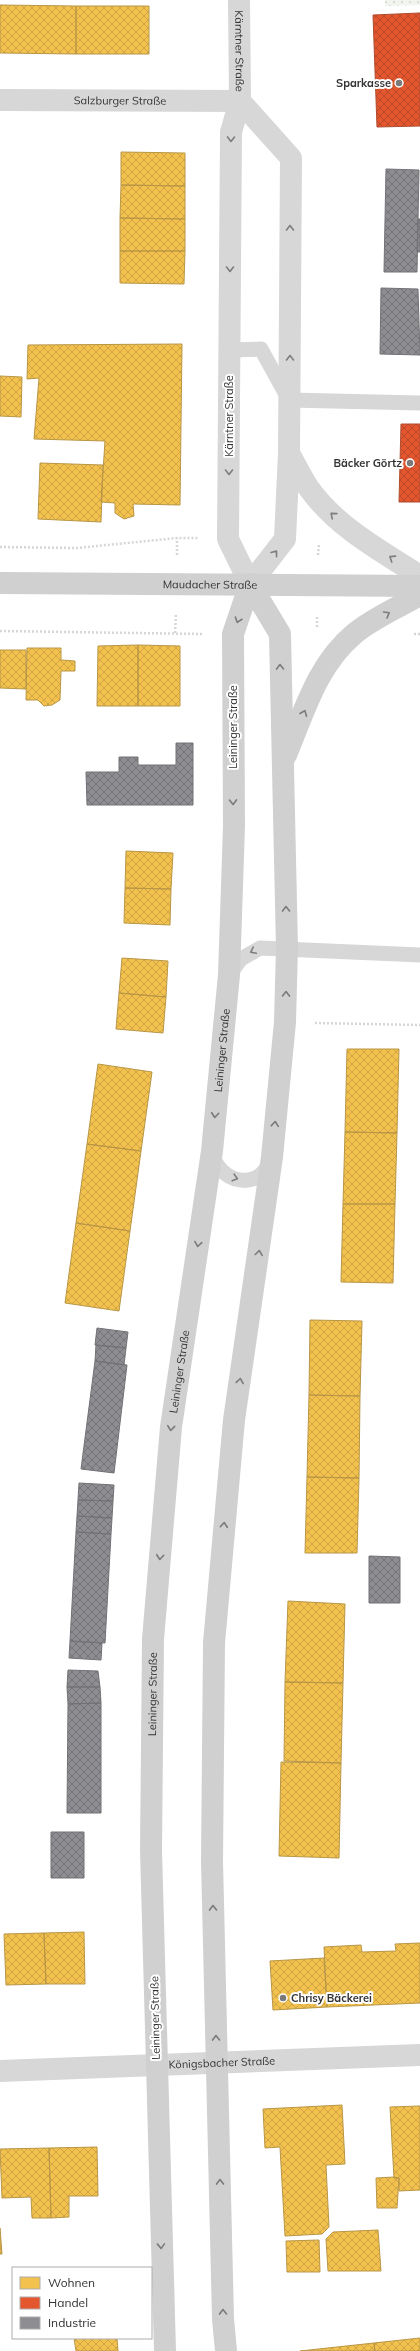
<svg xmlns="http://www.w3.org/2000/svg" width="420" height="2351" font-family="Mulish,sans-serif">
<style>
.grass{fill:url(#grass-dots)}
.homes{fill:url(#homes-cross-hatch);stroke:#b99646}
.shops{fill:url(#shops-cross-hatch);stroke:#af4c30}
.industry{fill:url(#industry-cross-hatch);stroke:#727276}
.lines{fill:none;stroke-linecap:round;stroke-linejoin:round}
.path{stroke:#d6d6d6;stroke-width:2.5;stroke-dasharray:2 2;stroke-linecap:butt}
.lane{stroke:#d7d7d7;stroke-width:15}
.street{stroke:#d7d7d7;stroke-width:22}
.secondary{stroke:#d0d0d0;stroke-width:22}
.oneway{stroke:#7d7d7d}
.oneway2{stroke:#7a7a7a}
.poi-dot{fill:#7a7a7a;stroke:#fff;stroke-width:1.5}
.labels{text-anchor:middle;stroke-width:4;stroke-linejoin:round;paint-order:stroke}
.street-label{font-size:11px;fill:#333;stroke:#fff}
.poi-label{font-size:11px;font-weight:bold;fill:#333;stroke:#fff;text-anchor:end}
</style>
<defs>
<pattern id="grass-dots" width="8" height="8" patternUnits="userSpaceOnUse"><rect width="8" height="8" fill="#f1f5ed"/><path d="M2 2h.1M6 6h.1" fill="none" stroke="#cfd2cc" stroke-width="1.8" stroke-linecap="round"/></pattern>
<pattern id="homes-cross-hatch" width="8" height="8" patternUnits="userSpaceOnUse"><rect width="8" height="8" fill="#f2c14e"/><path d="M0 0l8 8M0 8l8-8" fill="none" stroke="#d0a645"/></pattern>
<pattern id="shops-cross-hatch" width="8" height="8" patternUnits="userSpaceOnUse"><rect width="8" height="8" fill="#e4572e"/><path d="M0 0l8 8M0 8l8-8" fill="none" stroke="#b94928"/></pattern>
<pattern id="industry-cross-hatch" width="8" height="8" patternUnits="userSpaceOnUse"><rect width="8" height="8" fill="#8d8d92"/><path d="M0 0l8 8M0 8l8-8" fill="none" stroke="#747478"/></pattern>
</defs>
<rect width="100%" height="100%" fill="#fff"/>
<!-- grass -->
<path class="grass" d="M385,0H420V5L385,6Z"/>
<!-- homes -->
<path class="homes" d="M0,5L76,6V54L0,53Z
M76,6H149V54H76Z
M121,152L185,153V186L121,185Z
M121,185L185,186V219L120,218Z
M120,218L185,219V251H120Z
M120,251H185L184,284L120,283Z
M182,344L180,505L133,504L134,516L124,519L115,513V503L101,502L105,441L34,439L39,378L27,379L28,345Z
M0,376L22,377L21,417L0,416Z
M40,463L103,465L101,522L38,519Z
M138,645V706H97L98,646Z
M138,645L180,646V706H138Z
M27,648H61V660L75,661V671H61L60,700L52,705L44,706L38,700H26Z
M0,650H26V689L0,688Z
M126,851L173,853L171,889L125,888Z
M125,888L171,889L170,925L124,923Z
M122,958L168,961L166,997L119,993Z
M119,993L166,997L163,1033L116,1029Z
M347,1049H399L397,1133L345,1132Z
M98,1064L152,1072L141,1151L87,1144Z
M345,1132L397,1133L395,1204H343Z
M87,1144L141,1151L130,1231L76,1223Z
M343,1204H395L393,1283L341,1282Z
M76,1223L130,1231L119,1311L65,1303Z
M310,1320L362,1321L360,1396L309,1395Z
M309,1395L360,1396L359,1478L307,1477Z
M307,1477L359,1478L357,1553H305Z
M288,1601L345,1604L343,1683L285,1682Z
M285,1682L343,1683L341,1763L284,1761Z
M281,1762L341,1763L339,1858L279,1856Z
M84,1932L85,1984H46L44,1933Z
M44,1933L46,1984L6,1985L4,1934Z
M420,1943V2003L327,2007L324,1947L361,1945L362,1952L396,1951L395,1944Z
M324,1958L327,2007L273,2010L270,1961Z
M342,2105L345,2164L326,2165L329,2227L322,2234L285,2236L280,2147L265,2148L263,2109Z
M420,2106V2190L399,2191V2178H394L390,2107Z
M97,2147L98,2196H69V2217L51,2218L49,2148Z
M49,2148L51,2218H32L31,2197L2,2198L0,2149Z
M394,2177L399,2178L397,2208H377L376,2178Z
M0,2228L2,2254H0Z
M378,2230L381,2271H328L326,2239L333,2232Z
M319,2240L320,2272H287L286,2241Z
M74,2338H117L118,2351H76Z
M420,2338V2351H375L374,2343Z
M374,2343L375,2351H300Z"/>
<!-- shops -->
<path class="shops" d="M420,13V126L377,127L373,15Z
M401,424H420V502H399Z"/>
<!-- industry -->
<path class="industry" d="M386,169L419,170L417,272H384Z
M418,219H420V252H417Z
M381,288L418,289L420,355L380,354Z
M176,743H193V805H87L86,772H119V757H138V765H176Z
M97,1328L128,1332L126,1348L95,1345Z
M96,1345L126,1348L124,1365L95,1361Z
M95,1361L127,1365L114,1473L81,1469Z
M79,1483L114,1485L113,1501L78,1500Z
M78,1500L113,1501L112,1518L77,1516Z
M77,1516L112,1518L111,1534L76,1532Z
M76,1532L111,1534L105,1643L70,1641Z
M369,1556L400,1557V1603H369Z
M70,1641L102,1643L101,1660L69,1658Z
M68,1670L98,1671L100,1687H67Z
M67,1687H100L101,1703L68,1704Z
M101,1703V1813H67L68,1704Z
M51,1832H84V1878H51Z"/>
<g class="lines">
<!-- path -->
<path class="path" d="M0,547L77,548L177,538H198
M177,555V538
M318,555L319,544
M317,627V616
M0,631L203,634
M175,633L176,614
M414,634H420
M315,1023L420,1025"/>
<!-- lane -->
<path class="lane" d="M229,350L261,349L289,400L420,403
M229,975L241,959L260,948L420,955
M212,1152C218,1182 258,1193 270,1161"/>
<!-- street -->
<g class="street">
<path id="s1" d="M239,0L240,101L231,132L228,539L250,584L285,539L289,453L291,158L240,101"/>
<path id="s2" d="M0,100L240,101"/>
<path d="M289,453C295,464 301,476 308,487C336,527 381,551 420,576"/>
<path id="s3" d="M0,2071L420,2055"/>
</g>
<!-- secondary -->
<g class="secondary">
<path id="s4" d="M0,583L420,586"/>
<path d="M286,755C304,712 317,665 354,634C373,618 399,607 420,595"/>
<path id="s5" d="M165,2351L151,1850L153,1639L171,1427L212,1151L229,975L234,826L233,634L250,584"/>
<path d="M226,2351L223,2319L212,1861L214,1643L234,1420L272,1157L285,1022L287,948L280,634L250,584"/>
</g>
</g>
<!-- one-way arrows -->
<defs><path id="oneway-chevron" d="M-2-3.5L2.5 0L-2 3.5" fill="none" stroke-width="1.6" stroke-linecap="round" stroke-linejoin="round"/></defs>
<g class="oneway">
<use href="#oneway-chevron" transform="translate(231 139) rotate(91)"/>
<use href="#oneway-chevron" transform="translate(290 228) rotate(-90)"/>
<use href="#oneway-chevron" transform="translate(230 269) rotate(90)"/>
<use href="#oneway-chevron" transform="translate(290 358) rotate(-90)"/>
<use href="#oneway-chevron" transform="translate(229 472) rotate(90)"/>
<use href="#oneway-chevron" transform="translate(333 515) rotate(-139)"/>
<use href="#oneway-chevron" transform="translate(275 553) rotate(-52)"/>
<use href="#oneway-chevron" transform="translate(392 558) rotate(-147)"/>
<use href="#oneway-chevron" transform="translate(253 951) rotate(154)"/>
<use href="#oneway-chevron" transform="translate(235 1178) rotate(16)"/>
</g>
<g class="oneway2">
<use href="#oneway-chevron" transform="translate(387 614) rotate(-30)"/>
<use href="#oneway-chevron" transform="translate(238 620) rotate(109)"/>
<use href="#oneway-chevron" transform="translate(280 667) rotate(-91)"/>
<use href="#oneway-chevron" transform="translate(304 713) rotate(-68)"/>
<use href="#oneway-chevron" transform="translate(233 802) rotate(89)"/>
<use href="#oneway-chevron" transform="translate(286 909) rotate(-91)"/>
<use href="#oneway-chevron" transform="translate(286 994) rotate(-89)"/>
<use href="#oneway-chevron" transform="translate(215 1115) rotate(95)"/>
<use href="#oneway-chevron" transform="translate(275 1124) rotate(-84)"/>
<use href="#oneway-chevron" transform="translate(198 1244) rotate(99)"/>
<use href="#oneway-chevron" transform="translate(259 1253) rotate(-82)"/>
<use href="#oneway-chevron" transform="translate(240 1381) rotate(-81)"/>
<use href="#oneway-chevron" transform="translate(171 1428) rotate(96)"/>
<use href="#oneway-chevron" transform="translate(224 1525) rotate(-85)"/>
<use href="#oneway-chevron" transform="translate(160 1557) rotate(95)"/>
<use href="#oneway-chevron" transform="translate(213 1908) rotate(-91)"/>
<use href="#oneway-chevron" transform="translate(216 2038) rotate(-91)"/>
<use href="#oneway-chevron" transform="translate(220 2182) rotate(-91)"/>
<use href="#oneway-chevron" transform="translate(161 2246) rotate(88)"/>
<use href="#oneway-chevron" transform="translate(223 2312) rotate(-91)"/>
</g>
<!-- markers -->
<g class="poi-dot">
<circle cx="399" cy="83" r="4"/>
<circle cx="410" cy="463" r="4"/>
<circle cx="283" cy="1998" r="4"/>
</g>
<g class="labels">
<!-- street labels -->
<g class="street-label">
<text dy="4" stroke="none"><textPath href="#s1" startOffset="51">Kärntner Straße</textPath></text>
<text dy="4" stroke="none"><textPath href="#s2" startOffset="120">Salzburger Straße</textPath></text>
<text transform="translate(229 416) rotate(-90)" y="4">Kärntner Straße</text>
<text dy="4" stroke="none"><textPath href="#s4" startOffset="210">Maudacher Straße</textPath></text>
<text transform="translate(233 727) rotate(-90)" y="4">Leininger Straße</text>
<text dy="4" stroke="none"><textPath href="#s5" startOffset="1305">Leininger Straße</textPath></text>
<text dy="4" stroke="none"><textPath href="#s5" startOffset="981">Leininger Straße</textPath></text>
<text dy="4" stroke="none"><textPath href="#s5" startOffset="657">Leininger Straße</textPath></text>
<text transform="translate(155 2018) rotate(-91)" y="4">Leininger Straße</text>
<text dy="4" stroke="none"><textPath href="#s3" startOffset="222">Königsbacher Straße</textPath></text>
</g>
<!-- poi labels -->
<g class="poi-label">
<text x="391" y="87">Sparkasse</text>
<text x="402" y="467">Bäcker Görtz</text>
<text x="291" y="2002" text-anchor="start">Chrisy Bäckerei</text>
</g>
</g>
<!-- legend -->
<rect x="12" y="2267" width="140" height="72" fill="#ffffff" stroke="#adadad"/>
<rect x="20" y="2277" width="20" height="12" fill="#f2c14e" stroke="#adadad"/>
<text x="48" y="2287" font-size="12" fill="#333333">Wohnen</text>
<rect x="20" y="2297" width="20" height="12" fill="#e4572e" stroke="#adadad"/>
<text x="48" y="2307" font-size="12" fill="#333333">Handel</text>
<rect x="20" y="2317" width="20" height="12" fill="#8d8d92" stroke="#adadad"/>
<text x="48" y="2327" font-size="12" fill="#333333">Industrie</text>
</svg>
